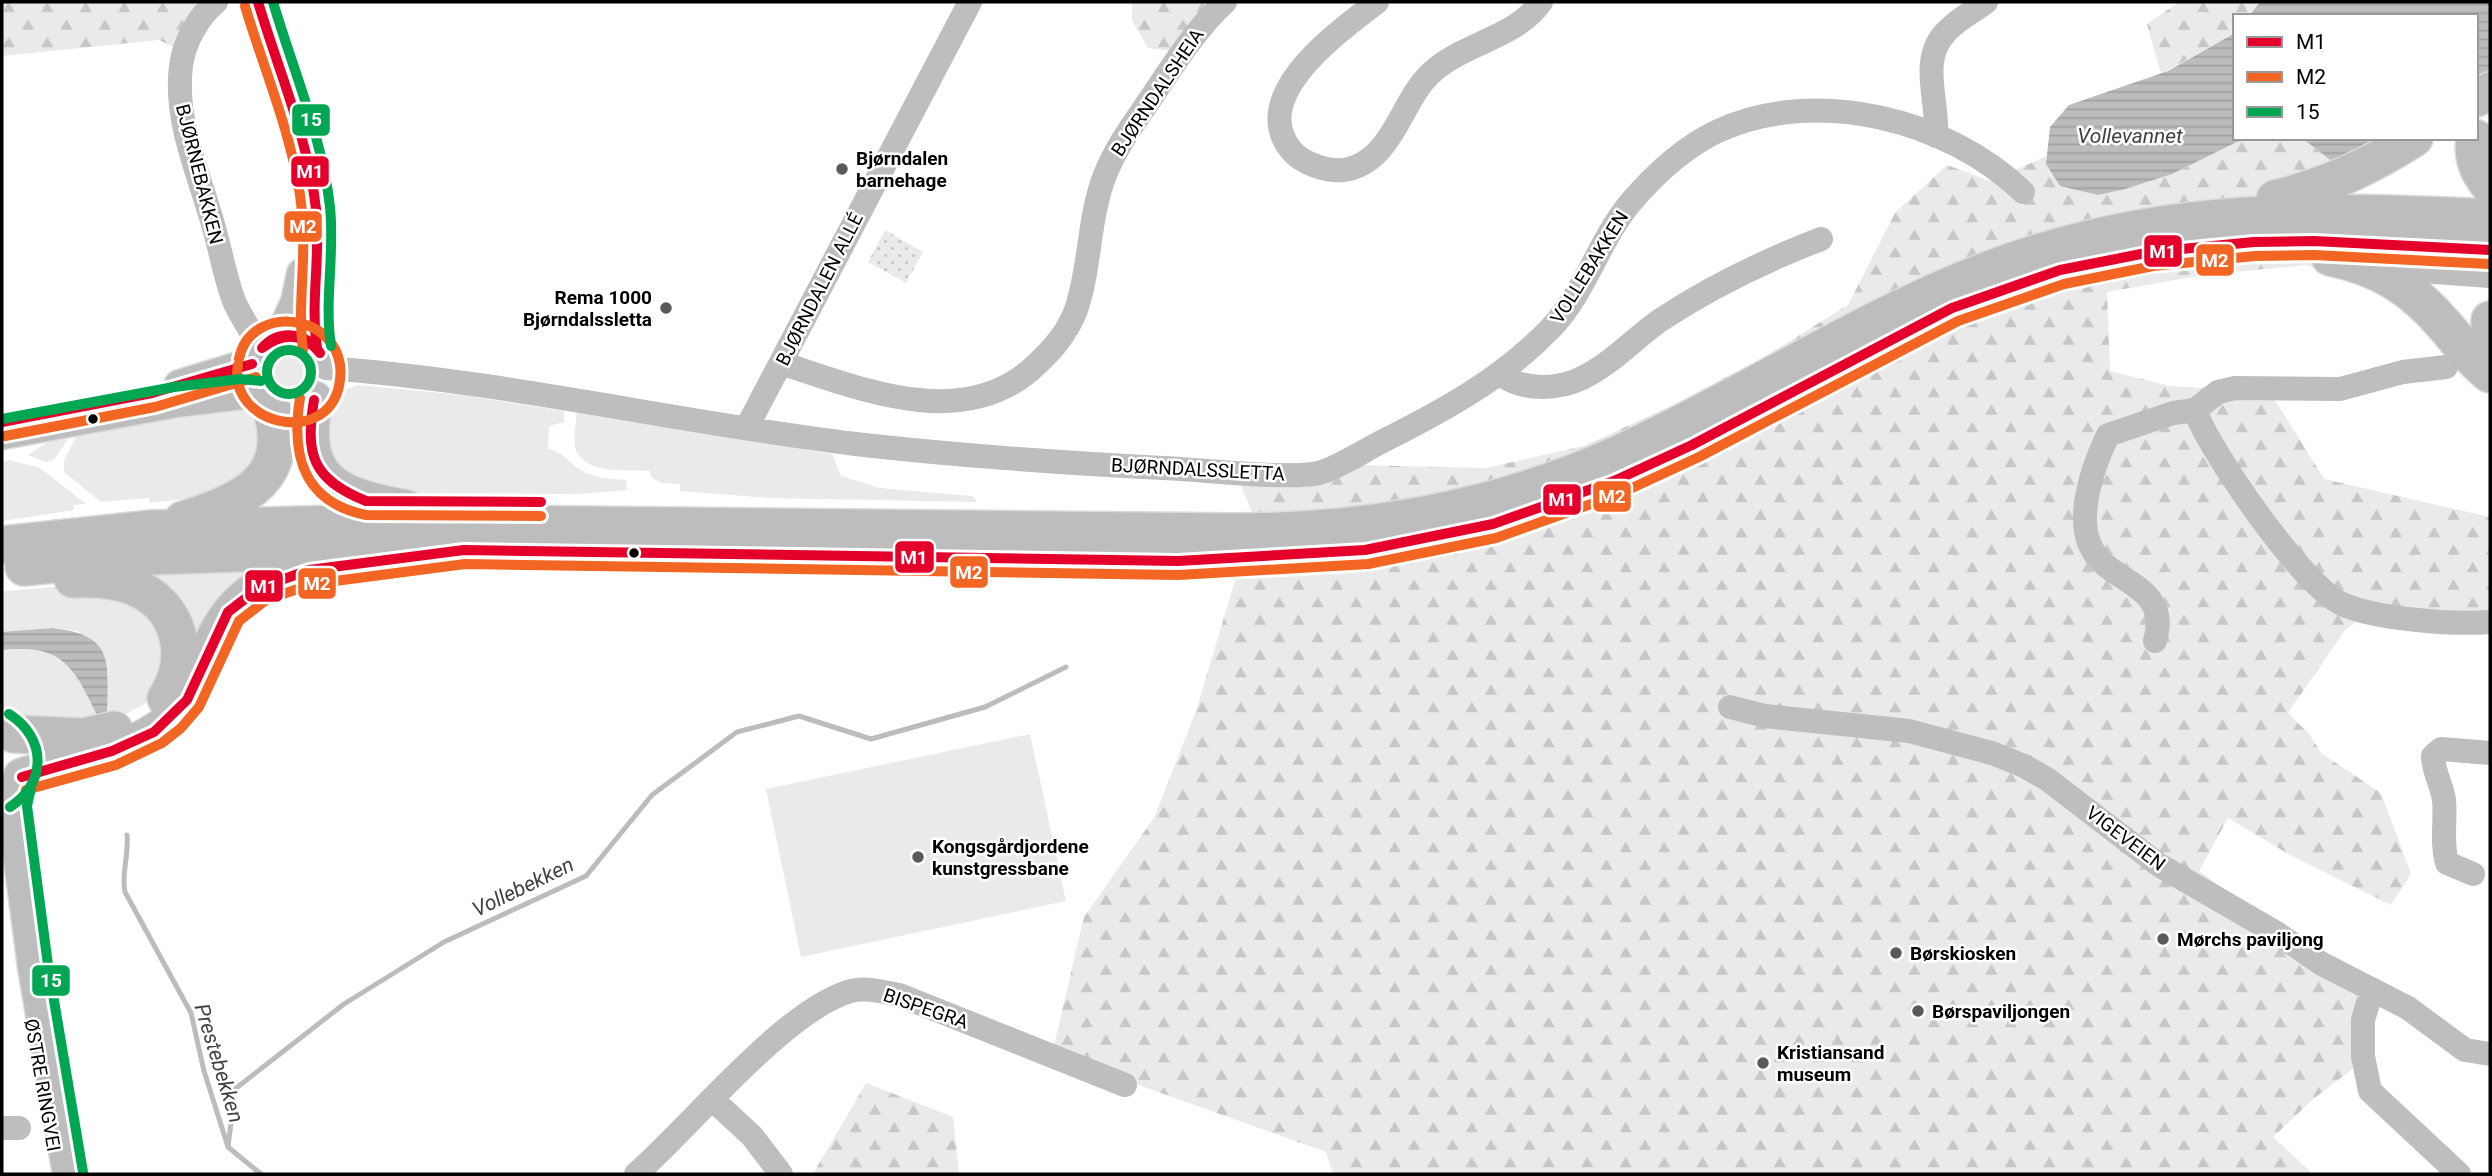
<svg xmlns="http://www.w3.org/2000/svg" width="2492" height="1176" font-family="Roboto,sans-serif">
<style>
.grass{fill:#eaeaea}
.forest{fill:url(#forest-firs)}
.park{fill:url(#park-dots)}
.water{fill:url(#water-rules)}
.lines{fill:none;stroke-linecap:round;stroke-linejoin:round}
.stream{stroke:#bcbcbc;stroke-width:5}
.major-casing{stroke:#dbdbdb;stroke-width:35}
.highway-casing{stroke:#dbdbdb;stroke-width:40}
.minor{stroke:#bebebe;stroke-width:24}
.major{stroke:#bdbdbd;stroke-width:32}
.highway{stroke:#bdbdbd;stroke-width:37}
.bus-1-casing{stroke:#fff;stroke-width:16}
.bus-2-casing{stroke:#fff;stroke-width:16}
.bus-3-casing{stroke:#fff;stroke-width:16}
.bus-1{stroke:#e4002b;stroke-width:10}
.bus-2{stroke:#f26522;stroke-width:10}
.bus-3{stroke:#00a651;stroke-width:10}
.poi-dot{fill:#595959;stroke:#fff;stroke-width:2.5}
.bus-dot{fill:#000;stroke:#fff;stroke-width:2.5}
.labels{text-anchor:middle;stroke-width:5;stroke-linejoin:round;paint-order:stroke}
.street-label{font-size:19px;fill:#000;stroke:#fff}
.poi-label{font-size:19px;font-weight:bold;fill:#000;stroke:#fff;text-anchor:start}
.water-label{font-size:21px;font-style:italic;fill:#414141;stroke:#fff}
.line-badge{stroke:#fff;stroke-width:2.5}
.badge-label{font-size:19px;text-anchor:middle;font-weight:bold;fill:#fff}
</style>
<defs>
<pattern id="forest-firs" width="22" height="20" patternUnits="userSpaceOnUse" patternTransform="scale(1.75)"><rect width="22" height="20" fill="#eaeaea"/><path d="M5 1l3.5 6h-7zM16 11l3.5 6h-7z" fill="#c7c7c7"/></pattern>
<pattern id="park-dots" width="8" height="8" patternUnits="userSpaceOnUse" patternTransform="scale(1.75)"><rect width="8" height="8" fill="#eaeaea"/><path d="M2 2h.1M6 6h.1" fill="none" stroke="#c7c7c7" stroke-width="1.8" stroke-linecap="round"/></pattern>
<pattern id="water-rules" width="6" height="5" patternUnits="userSpaceOnUse" patternTransform="scale(1.75)"><rect width="6" height="5" fill="#bcbcbc"/><path d="M0 2.5h6" fill="none" stroke="#a0a0a0"/></pattern>
</defs>
<rect width="100%" height="100%" fill="#fff"/>
<!-- grass -->
<path class="grass" d="M271 372a18 18 0 1 1 36 0a18 18 0 1 1-36 0Z
M358,385L463,395L564,411V422L549,426L548,449C568,454 566,462 581,470C594,478 611,479 626,480L627,490L578,494L369,493L334,474L325,417L346,390Z
M239,408L258,419L257,470L198,497L150,503L149,498L101,502L64,472V461L76,437L104,432L103,426Z
M577,412L832,454L841,476L880,488L972,496L977,502L770,498L680,491V484L661,483L651,477L650,471C629,470 580,475 575,446C573,436 576,423 577,412Z
M58,435H64L65,440L68,439L54,460L46,462L28,455Z
M9,460L40,468L86,504L73,505L74,510L2,521V462Z
M234,569L267,572L200,647L134,572Z
M66,586L93,587L163,620L159,691L148,702L111,722H34L2,710V650C63,644 72,666 99,717L107,714L108,674L78,631L52,628L2,632V591Z
M1030,734L1066,901L801,957L766,789Z"/>
<!-- forest -->
<path class="forest" d="M2,2H225L185,53L159,40L2,56Z
M1132,2H1206L1208,25L1186,53L1148,48L1132,20Z
M2179,2H2260L2249,16H2235V33L2161,74L2147,24Z
M2257,138H2302L2334,163L2343,274L2305,265L2204,275L2107,292L2110,371L2170,386L2270,392L2324,479L2490,517V614L2372,611L2345,630L2288,713L2310,735L2321,753L2381,793L2411,874L2391,905L2290,855L2228,818L2199,871L2333,966L2366,1005L2355,1067L2312,1100L2273,1137L2313,1174H1333L1326,1152L1052,1054L1084,917L1154,818L1196,711L1254,517L1231,462L1485,468L1584,446L1675,404L1762,358L1848,305L1895,213L1947,165L1990,181L2047,156L2046,164L2098,195L2172,174L2237,142Z
M866,1083L953,1117L959,1174H813Z"/>
<!-- park -->
<path class="park" d="M885,230L923,252L906,283L868,262Z"/>
<!-- water -->
<path class="water" d="M2260,2H2490V76L2476,84V16H2249Z
M2235,33V138H2257L2237,142L2172,174L2125,189L2098,195L2060,186L2046,164L2050,127L2069,105L2168,71Z
M2302,138H2401L2334,163Z
M52,628C115,635 108,661 107,715L98,717C73,666 63,644 2,650V632Z"/>
<g class="lines">
<!-- stream -->
<path class="stream" d="M127,835C129,856 121,873 125,892L191,1013L204,1071L228,1147L261,1174
M228,1147L235,1089L344,1004L444,942L586,876L652,795L737,732L799,716L871,739L985,707L1066,667"/>
<defs>
<path id="major" d="M261,15L307,165L316,207L318,240L313,293L317,348
M282,335L297,302L303,274
M180,386L252,364
M2,433L176,401L242,393L259,395
M17,785L13,806L34,967L69,1174"/>
<path id="highway" d="M2476,98L2490,91
M2475,138C2472,158 2478,171 2490,186
M2275,199C2327,186 2369,167 2414,138
M2330,257C2380,267 2413,288 2446,327C2461,344 2472,360 2490,374
M2112,259C2236,233 2364,241 2490,250
M2490,320V345
M314,400C298,481 336,496 407,509
M183,520C246,501 294,477 270,404
M2,545L152,529L380,523L1233,532C1367,532 1496,510 1619,454C1748,395 1866,315 1999,266C2167,205 2316,210 2490,218
M24,567L123,557L326,550L1178,561L1295,555
M73,579C92,578 114,579 132,586C180,604 193,658 166,698
M14,734L83,737L114,730
M22,777C71,761 131,755 171,720C188,704 196,681 205,660C233,590 264,578 335,566"/>
</defs>
<!-- major casing -->
<use href="#major" class="major-casing"/>
<!-- highway casing -->
<use href="#highway" class="highway-casing"/>
<!-- minor -->
<path class="minor" d="M216,2C198,17 184,42 181,66C174,122 200,176 214,228C221,252 225,277 234,301C241,317 251,332 261,347
M1377,2C1340,31 1247,95 1291,150C1301,163 1327,172 1344,170C1393,162 1400,102 1431,73C1463,43 1516,38 1541,2
M1936,136C1939,102 1918,59 1947,31C1958,19 1973,12 1986,2
M2380,268L2490,276
M781,363C861,389 965,433 1036,365C1054,348 1067,333 1076,310C1091,266 1088,218 1105,175C1116,147 1134,123 1151,98C1174,64 1195,30 1225,2
M2446,367L2403,372L2340,389L2235,388L2218,392L2195,410C2209,451 2303,586 2342,604C2375,619 2454,625 2490,622
M326,368C507,381 684,424 864,445C964,456 1063,463 1163,468C1197,469 1295,481 1322,472C1342,465 1362,452 1381,442C1443,411 1502,379 1551,328C1585,293 1599,240 1631,202C1655,174 1684,147 1718,131C1815,86 1948,119 2023,192
M1500,374C1522,391 1558,390 1582,378C1610,365 1634,339 1659,321C1710,287 1764,261 1821,239
M747,427L970,2
M2155,641C2172,582 2106,584 2090,545C2076,514 2094,464 2108,435L2173,413L2195,410
M1730,707L1765,716L1909,731L1992,753L2024,766L2047,779L2159,865L2278,934L2322,964L2408,1008L2465,1050L2490,1054
M2473,874L2447,863C2441,842 2446,821 2444,800C2442,784 2433,772 2433,756L2441,749L2490,753
M2368,1003L2363,1020V1056L2370,1091L2459,1174
M712,1099L752,1136L781,1174
M2,1128H19
M636,1174C690,1127 785,1009 851,991C867,987 883,992 899,995L1125,1085"/>
<!-- major -->
<use href="#major" class="major"/>
<!-- highway -->
<use href="#highway" class="highway"/>
<defs>
<path id="bus-1" d="M258,2C278,70 308,137 316,209C321,255 310,301 317,348
M262,348C279,329 306,332 320,353
M262,348C282,333 303,332 320,353
M314,400C305,455 312,479 366,501L541,502
M2,422L152,393L252,364
M22,777L112,751L154,732L187,700L228,612L259,588L309,570L464,550L1178,561L1365,550L1493,524L1614,481L1692,445L1952,308L2060,270L2151,252L2254,242L2314,241L2490,250"/>
<path id="bus-2" d="M245,6C265,73 295,141 302,211C307,258 297,304 303,350
M238,365C227,425 326,447 339,386C354,315 251,298 239,359
M300,398C291,454 302,502 366,515L541,516
M5,436L155,407L256,377
M26,790L116,765L162,743L181,728L199,707L239,621L266,600L312,584L465,564L1178,575L1368,564L1496,538L1619,494L1699,457L1958,321L2064,284L2153,266L2255,256L2314,255L2489,264"/>
<path id="bus-3" d="M273,2C293,70 322,136 330,207C335,254 324,300 331,346
M267 372a22 22 0 1 1 44 0a22 22 0 1 1-44 0Z
M2,419L174,387L240,379L261,381
M9,714C47,738 47,783 10,807
M31,788L27,806L48,965L83,1172"/>
</defs>
<!-- bus-1 casing -->
<use href="#bus-1" class="bus-1-casing"/>
<!-- bus-2 casing -->
<use href="#bus-2" class="bus-2-casing"/>
<!-- bus-3 casing -->
<use href="#bus-3" class="bus-3-casing"/>
<!-- bus-1 -->
<use href="#bus-1" class="bus-1"/>
<!-- bus-2 -->
<use href="#bus-2" class="bus-2"/>
<!-- bus-3 -->
<use href="#bus-3" class="bus-3"/>
</g>
<!-- markers -->
<g class="poi-dot">
<circle cx="842" cy="169" r="7"/>
<circle cx="666" cy="308" r="7"/>
<circle cx="918" cy="857" r="7"/>
<circle cx="2163" cy="939" r="7"/>
<circle cx="1896" cy="953" r="7"/>
<circle cx="1918" cy="1011" r="7"/>
<circle cx="1763" cy="1063" r="7"/>
</g>
<g class="bus-dot">
<circle cx="93" cy="419" r="6"/>
<circle cx="634" cy="553" r="6"/>
</g>
<g class="labels">
<!-- street labels -->
<g class="street-label">
<text transform="translate(1157 92) rotate(-56)" y="7">BJØRNDALSHEIA</text>
<text transform="translate(200 174) rotate(76)" y="7">BJØRNEBAKKEN</text>
<text transform="translate(1589 267) rotate(-58)" y="7">VOLLEBAKKEN</text>
<text transform="translate(819 289) rotate(-63)" y="7">BJØRNDALEN ALLÉ</text>
<text transform="translate(1198 469) rotate(3)" y="7">BJØRNDALSSLETTA</text>
<text transform="translate(2126 838) rotate(37)" y="7">VIGEVEIEN</text>
<text transform="translate(926 1008) rotate(19)" y="7">BISPEGRA</text>
<text transform="translate(43 1085) rotate(80)" y="7">ØSTRE RINGVEI</text>
</g>
<!-- poi labels -->
<g class="poi-label">
<text x="856" y="165">Bjørndalen<tspan x="856" dy="22">barnehage</tspan></text>
<text x="652" y="304" text-anchor="end">Rema 1000<tspan x="652" dy="22">Bjørndalssletta</tspan></text>
<text x="932" y="853">Kongsgårdjordene<tspan x="932" dy="22">kunstgressbane</tspan></text>
<text x="2177" y="946">Mørchs paviljong</text>
<text x="1910" y="960">Børskiosken</text>
<text x="1932" y="1018">Børspaviljongen</text>
<text x="1777" y="1059">Kristiansand<tspan x="1777" dy="22">museum</tspan></text>
</g>
<!-- water labels -->
<g class="water-label">
<text x="2130" y="143">Vollevannet</text>
<text transform="translate(523 887) rotate(-26)" y="7">Vollebekken</text>
<text transform="translate(219 1063) rotate(73)" y="7">Prestebekken</text>
</g>
</g>
<g class="line-badge">
<rect x="291" y="103" width="40" height="34" rx="7" fill="#00a651"/>
<rect x="290" y="155" width="40" height="33" rx="7" fill="#e4002b"/>
<rect x="283" y="210" width="40" height="33" rx="7" fill="#f26522"/>
<rect x="2143" y="234" width="40" height="34" rx="7" fill="#e4002b"/>
<rect x="2195" y="243" width="40" height="34" rx="7" fill="#f26522"/>
<rect x="1592" y="480" width="40" height="33" rx="7" fill="#f26522"/>
<rect x="1542" y="483" width="40" height="33" rx="7" fill="#e4002b"/>
<rect x="894" y="540" width="41" height="34" rx="7" fill="#e4002b"/>
<rect x="949" y="555" width="40" height="34" rx="7" fill="#f26522"/>
<rect x="297" y="567" width="40" height="33" rx="7" fill="#f26522"/>
<rect x="244" y="569" width="40" height="34" rx="7" fill="#e4002b"/>
<rect x="31" y="964" width="40" height="33" rx="7" fill="#00a651"/>
</g>
<g class="badge-label">
<text x="311" y="126">15</text>
<text x="310" y="178">M1</text>
<text x="303" y="233">M2</text>
<text x="2163" y="258">M1</text>
<text x="2215" y="267">M2</text>
<text x="1612" y="503">M2</text>
<text x="1562" y="506">M1</text>
<text x="914" y="564">M1</text>
<text x="969" y="579">M2</text>
<text x="317" y="590">M2</text>
<text x="264" y="593">M1</text>
<text x="51" y="987">15</text>
</g>
<!-- border -->
<rect width="2492" height="1176" fill="none" stroke="#000000" stroke-width="7"/>
<!-- legend -->
<rect x="2233" y="14" width="245" height="126" fill="#ffffff" stroke="#999999" stroke-width="2"/>
<rect x="2247" y="37" width="35" height="10" fill="#e4002b" stroke="#999999" stroke-width="2"/>
<text x="2296" y="49" font-size="21" fill="#000000">M1</text>
<rect x="2247" y="72" width="35" height="10" fill="#f26522" stroke="#999999" stroke-width="2"/>
<text x="2296" y="84" font-size="21" fill="#000000">M2</text>
<rect x="2247" y="107" width="35" height="10" fill="#00a651" stroke="#999999" stroke-width="2"/>
<text x="2296" y="119" font-size="21" fill="#000000">15</text>
</svg>
